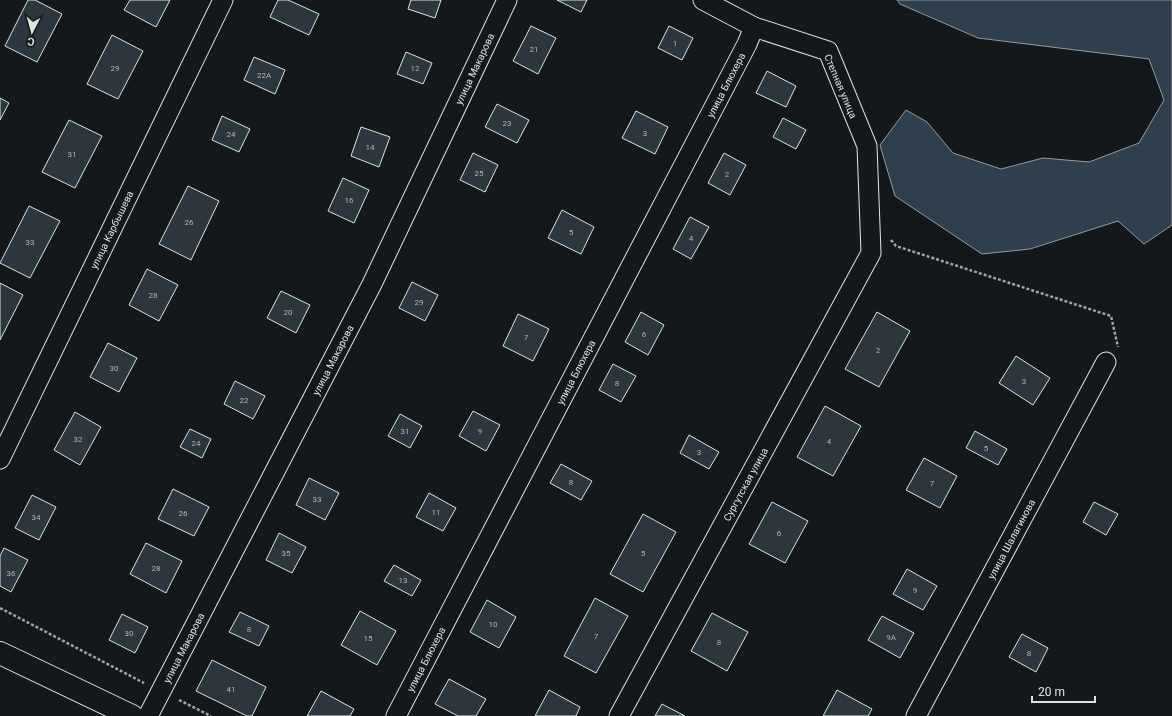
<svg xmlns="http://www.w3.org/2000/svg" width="1172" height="716" font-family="Roboto,sans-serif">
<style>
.water{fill:#2f3f4d;stroke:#939e99}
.building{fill:#2c363c;stroke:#d8e6dc}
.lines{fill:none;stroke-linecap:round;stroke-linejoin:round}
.street-casing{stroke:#d8e6dc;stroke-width:21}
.secondary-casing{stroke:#d8e6dc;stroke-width:24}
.path{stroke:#9da8a2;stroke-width:2.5;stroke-dasharray:3 2;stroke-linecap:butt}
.street{stroke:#14181c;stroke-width:19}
.secondary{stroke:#14181c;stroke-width:22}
.labels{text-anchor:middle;stroke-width:3;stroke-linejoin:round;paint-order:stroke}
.number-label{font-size:8px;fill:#adbab4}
.street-label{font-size:10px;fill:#d8e6dc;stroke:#14181c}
</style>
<rect width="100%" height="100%" fill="#14181c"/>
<!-- water -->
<path class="water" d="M897,0H1172V225L1144,244L1118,221L1030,249L982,254L895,196L880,145L906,110L927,122L953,153L1001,169L1043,158L1089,162L1139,143L1164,100L1149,59L978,38L900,4Z"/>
<!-- building -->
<path class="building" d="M28,0H35L62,14L37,62L5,46Z
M130,0H170L156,27L124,10Z
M278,0H288L319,14L309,35L270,17Z
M411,0H441L435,18L408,9Z
M557,0H587L581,12Z
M531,26L556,38L538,74L513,61Z
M669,26L693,38L682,60L658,48Z
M112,35L143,51L118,99L87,84Z
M406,52L432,63L423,84L397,74Z
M254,57L285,70L275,94L244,80Z
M767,71L796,86L786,107L756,93Z
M0,98L9,103L0,120Z
M497,104L529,120L517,143L485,127Z
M636,111L668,127L655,154L622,138Z
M222,116L250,129L239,152L212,140Z
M783,118L806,130L796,149L773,137Z
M69,120L102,136L75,188L42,172Z
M361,127L390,137L379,167L351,156Z
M473,153L498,165L485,192L460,180Z
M724,153L746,165L730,195L708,183Z
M343,178L369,190L354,223L328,211Z
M188,186L219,201L191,260L159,244Z
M29,206L60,221L30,278L0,263Z
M562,210L594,227L581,254L548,238Z
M690,217L709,227L691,259L673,249Z
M147,269L178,285L159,321L129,305Z
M412,282L438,295L425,321L399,308Z
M0,283L23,295L0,340Z
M281,291L310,305L296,333L267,318Z
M641,312L664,325L648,355L625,342Z
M877,312L910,331L879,387L845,369Z
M518,314L549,329L533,361L503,346Z
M108,343L137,358L119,392L90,377Z
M1016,356L1050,378L1033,405L999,383Z
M613,364L636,376L621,402L599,390Z
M235,381L265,396L253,419L224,404Z
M825,406L861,426L833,476L797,457Z
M473,411L500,425L486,451L459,436Z
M75,412L101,427L80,465L54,450Z
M400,414L422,426L410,448L388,436Z
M190,429L211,439L202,458L180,447Z
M975,431L1007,449L998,465L966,448Z
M689,435L719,452L709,469L680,453Z
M924,458L957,476L940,508L906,490Z
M561,464L592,481L581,500L550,483Z
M309,478L339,493L325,520L296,505Z
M173,489L209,507L194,536L158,519Z
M429,493L456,508L443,531L416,517Z
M32,495L56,507L39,540L15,528Z
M772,502L808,521L785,563L749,544Z
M1094,502L1118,514L1106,535L1083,522Z
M643,514L676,532L643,592L610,574Z
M279,533L306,547L292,573L266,560Z
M146,543L182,561L166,593L130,574Z
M4,548L28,560L11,592L0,586V556Z
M394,565L421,580L412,596L384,581Z
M907,569L937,586L923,610L893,594Z
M595,598L628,616L596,673L564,656Z
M487,600L516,617L499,648L470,632Z
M360,611L396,631L377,665L341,645Z
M240,612L269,626L259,646L229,632Z
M712,613L748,632L727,671L691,651Z
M122,614L148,627L135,653L109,640Z
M882,616L914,633L900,658L868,640Z
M1022,634L1048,648L1036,672L1009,657Z
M212,660L266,687L252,716H247L196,691Z
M449,679L486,699L476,716H458L435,704Z
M549,690L580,707L576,716H535Z
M837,690L872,709L868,716H823Z
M321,691L354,709L350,716H307Z
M662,704L685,716H655Z"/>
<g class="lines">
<defs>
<g id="street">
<path id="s1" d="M0,459L223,0"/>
<path id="s2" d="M148,716L372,284L507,0"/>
<path id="s3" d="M396,716L747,44L754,27"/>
<path id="s4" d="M619,716L871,253L867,146L828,51L754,27L703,0"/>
<path id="s5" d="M916,716L1106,362"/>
</g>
<path id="secondary" d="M0,653L132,716"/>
</defs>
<!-- street casing -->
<use href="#street" class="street-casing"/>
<!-- secondary casing -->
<use href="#secondary" class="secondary-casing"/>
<!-- path -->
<path class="path" d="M891,240L896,246L1111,316L1118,347
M0,608L144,683
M179,700L211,716"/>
<!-- street -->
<use href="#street" class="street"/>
<!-- secondary -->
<use href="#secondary" class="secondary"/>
</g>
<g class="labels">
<!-- number labels -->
<g class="number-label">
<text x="675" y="46">1</text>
<text x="534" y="52">21</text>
<text x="115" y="71">29</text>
<text x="415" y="71">12</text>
<text x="264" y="78">22А</text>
<text x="507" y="126">23</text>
<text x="645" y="136">3</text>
<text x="231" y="137">24</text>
<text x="370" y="150">14</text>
<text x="72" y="157">31</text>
<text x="479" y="176">25</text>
<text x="727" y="177">2</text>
<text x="349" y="203">16</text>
<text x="189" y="225">26</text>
<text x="571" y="235">5</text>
<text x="691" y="241">4</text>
<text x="30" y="245">33</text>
<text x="153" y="298">28</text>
<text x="419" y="305">29</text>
<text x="288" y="315">20</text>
<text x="644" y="337">6</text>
<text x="526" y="340">7</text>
<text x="878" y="353">2</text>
<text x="114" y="371">30</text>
<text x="1024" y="384">3</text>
<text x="617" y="386">8</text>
<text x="244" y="403">22</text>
<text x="405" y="434">31</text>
<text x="480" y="434">9</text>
<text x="78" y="442">32</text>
<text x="829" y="444">4</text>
<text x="196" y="446">24</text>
<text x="986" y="451">5</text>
<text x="699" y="455">3</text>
<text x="571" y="485">8</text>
<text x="932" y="486">7</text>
<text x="317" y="502">33</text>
<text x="436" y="515">11</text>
<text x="183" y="516">26</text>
<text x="36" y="520">34</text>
<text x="779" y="536">6</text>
<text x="286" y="556">35</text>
<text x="643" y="556">5</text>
<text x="156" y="571">28</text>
<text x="11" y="576">36</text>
<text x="403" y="583">13</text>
<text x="915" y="593">9</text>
<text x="493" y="627">10</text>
<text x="249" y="632">8</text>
<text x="129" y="636">30</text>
<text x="596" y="639">7</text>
<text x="891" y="640">9А</text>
<text x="368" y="641">15</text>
<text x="719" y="645">8</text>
<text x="1029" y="656">8</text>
<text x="231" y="692">41</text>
</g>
<!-- street labels -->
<g class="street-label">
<text dy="4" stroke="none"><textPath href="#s2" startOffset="725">улица Макарова</textPath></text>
<text dy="4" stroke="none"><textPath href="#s3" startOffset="712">улица Блюхера</textPath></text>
<text transform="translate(841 86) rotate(67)" y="4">Степная улица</text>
<text dy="4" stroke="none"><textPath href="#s1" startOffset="255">улица Карбышева</textPath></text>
<text dy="4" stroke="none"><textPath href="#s2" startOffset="401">улица Макарова</textPath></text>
<text dy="4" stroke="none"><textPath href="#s3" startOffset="388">улица Блюхера</textPath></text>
<text dy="4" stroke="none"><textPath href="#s4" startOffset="264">Сургутская улица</textPath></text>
<text dy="4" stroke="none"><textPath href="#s5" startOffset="201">улица Шалагинова</textPath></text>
<text dy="4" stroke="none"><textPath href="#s2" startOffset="77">улица Макарова</textPath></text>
<text dy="4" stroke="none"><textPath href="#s3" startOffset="64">улица Блюхера</textPath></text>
</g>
</g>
<!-- north arrow -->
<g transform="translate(32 32) rotate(186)" stroke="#14181c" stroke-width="3" paint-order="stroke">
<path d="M0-3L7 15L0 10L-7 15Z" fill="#d8e6dc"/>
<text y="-6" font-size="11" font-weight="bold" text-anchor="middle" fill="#d8e6dc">С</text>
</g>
<!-- scale -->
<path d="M1032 696v6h63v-6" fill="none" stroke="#d8e6dc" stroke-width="2"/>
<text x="1038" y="696" font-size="12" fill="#d8e6dc" stroke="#14181c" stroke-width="3" paint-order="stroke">20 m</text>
</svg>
